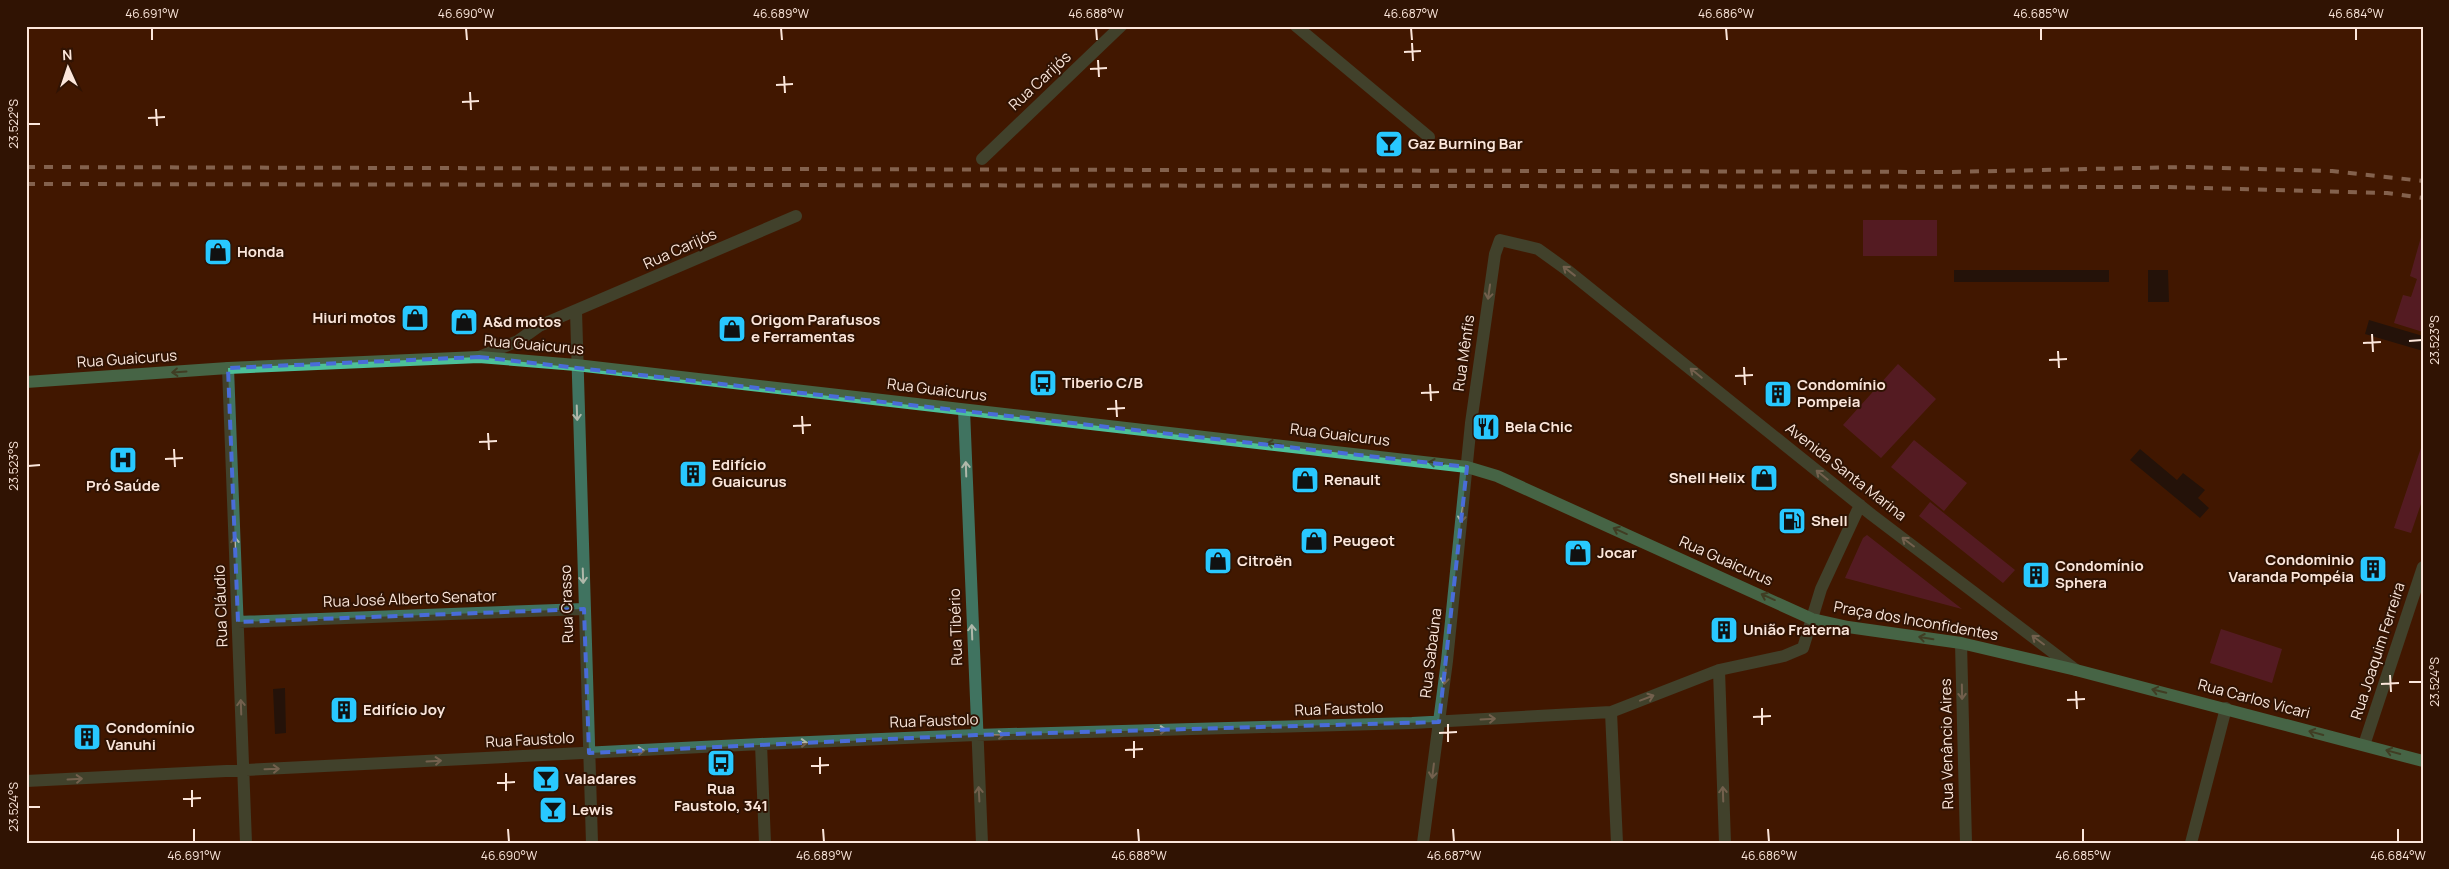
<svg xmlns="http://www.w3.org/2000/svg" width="2449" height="869" font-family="Manrope,sans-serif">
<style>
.green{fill:#6c204d}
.water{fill:#000d14}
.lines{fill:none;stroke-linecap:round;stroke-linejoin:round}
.minor{stroke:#407360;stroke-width:12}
.major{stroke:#4cc099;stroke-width:12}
.rail{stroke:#d3baac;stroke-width:4;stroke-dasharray:9 9;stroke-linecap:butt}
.oneway{stroke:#b0b8aa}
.oneway2{stroke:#3e6a4e}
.marked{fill:none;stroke:#496cd9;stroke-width:4;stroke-dasharray:10 6;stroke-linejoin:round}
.ticks{fill:none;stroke:#fbe6db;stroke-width:2}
.labels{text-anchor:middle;stroke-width:4;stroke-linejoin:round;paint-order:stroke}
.street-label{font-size:15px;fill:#fbe6db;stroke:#301303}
.poi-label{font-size:15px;font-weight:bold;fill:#fbe6db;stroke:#301303;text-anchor:start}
.neatline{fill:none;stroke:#fbe6db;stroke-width:2}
.ticks-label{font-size:12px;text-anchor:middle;fill:#fbe6db}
</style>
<rect width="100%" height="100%" fill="#411800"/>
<!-- green -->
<path class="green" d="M1863,220H1937V256H1863Z
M2423,230V332L2394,323L2403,295L2411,297L2417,279L2410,276Z
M1898,364L1936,399L1881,458L1843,425Z
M1914,440L1967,483L1944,511L1891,467Z
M2423,442V498L2411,533L2394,528Z
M1930,502L2015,570L2003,583L1919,516Z
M1867,535L1962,609L1845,578L1863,538Z
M2221,629L2282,649L2272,683L2210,663Z"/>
<!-- water -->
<path class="water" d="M1954,270H2109V282H1954Z
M2148,270H2168L2169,302H2148Z
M2369,320L2423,336V351L2365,334Z
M2140,449L2177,480L2183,473L2205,490L2198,498L2209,508L2200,518L2130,460Z
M285,688L286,733L275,734L273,689Z"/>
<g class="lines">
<!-- minor -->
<path class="minor" d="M1296,26L1429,137
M982,159L1121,26
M576,311L592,843
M479,357L518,341L539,326L796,216
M228,368L246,843
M964,410L982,843
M238,622L584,609
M1961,643L1966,843
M1719,670L1725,843
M1611,712L1617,843
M761,744L765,843
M2364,745L2423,567
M26,781L761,744L976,735L1412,723L1611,712L1719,670L1784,656L1803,648L1821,589L1860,505
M1423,843L1447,661L1471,423L1495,254L1500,240L1538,249L1567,270L1872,515L2076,670
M2191,843L2226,708"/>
<!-- major -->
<path class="major" d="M26,382L228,368L479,357L576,365L1467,467L1497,476L1812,619L1848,627L1961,643L2076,670L2423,761"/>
<!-- rail -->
<path class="rail" d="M26,167L1947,172L2185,167L2332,171L2423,181
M26,184L2166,187L2387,193L2423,198"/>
</g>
<!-- one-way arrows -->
<defs><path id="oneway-shaft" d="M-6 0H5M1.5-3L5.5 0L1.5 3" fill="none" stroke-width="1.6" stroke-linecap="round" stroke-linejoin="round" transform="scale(1.25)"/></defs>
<g class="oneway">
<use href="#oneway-shaft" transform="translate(1569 271) rotate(-142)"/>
<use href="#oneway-shaft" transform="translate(1489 292) rotate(98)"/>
<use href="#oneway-shaft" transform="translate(1696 373) rotate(-141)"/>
<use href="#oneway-shaft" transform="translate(577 413) rotate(88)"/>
<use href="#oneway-shaft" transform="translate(966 469) rotate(-92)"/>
<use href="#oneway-shaft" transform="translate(1822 475) rotate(-141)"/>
<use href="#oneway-shaft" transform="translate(1462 515) rotate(96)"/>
<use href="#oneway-shaft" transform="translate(1908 542) rotate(-143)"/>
<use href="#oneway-shaft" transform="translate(235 544) rotate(-92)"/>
<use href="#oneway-shaft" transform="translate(583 576) rotate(88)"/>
<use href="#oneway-shaft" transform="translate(972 632) rotate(-92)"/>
<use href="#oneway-shaft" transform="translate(2038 640) rotate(-143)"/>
<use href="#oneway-shaft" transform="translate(1445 677) rotate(97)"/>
<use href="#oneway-shaft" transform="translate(1962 692) rotate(89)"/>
<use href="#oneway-shaft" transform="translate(1647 698) rotate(-21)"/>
<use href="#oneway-shaft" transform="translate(241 707) rotate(-92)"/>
<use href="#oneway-shaft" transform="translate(1488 719) rotate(-3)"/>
<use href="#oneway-shaft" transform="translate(1159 730) rotate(-2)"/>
<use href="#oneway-shaft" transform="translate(997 735) rotate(-2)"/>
<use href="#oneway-shaft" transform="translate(800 743) rotate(-2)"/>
<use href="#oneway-shaft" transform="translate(637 751) rotate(-3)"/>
<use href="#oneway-shaft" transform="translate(434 761) rotate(-3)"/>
<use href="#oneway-shaft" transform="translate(272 769) rotate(-2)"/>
<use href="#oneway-shaft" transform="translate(1433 771) rotate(97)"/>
<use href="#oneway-shaft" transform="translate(75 779) rotate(-3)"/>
<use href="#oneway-shaft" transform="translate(979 794) rotate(-93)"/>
<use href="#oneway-shaft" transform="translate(1723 794) rotate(-92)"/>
</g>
<g class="oneway2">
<use href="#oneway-shaft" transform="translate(179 372) rotate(176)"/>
<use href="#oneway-shaft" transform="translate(1274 444) rotate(-174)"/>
<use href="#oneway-shaft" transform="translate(1436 463) rotate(-173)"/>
<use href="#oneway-shaft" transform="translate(1620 531) rotate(-156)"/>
<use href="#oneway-shaft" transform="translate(1768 597) rotate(-156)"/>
<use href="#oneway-shaft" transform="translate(1926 638) rotate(-171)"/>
<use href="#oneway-shaft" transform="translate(2159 691) rotate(-166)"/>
<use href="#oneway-shaft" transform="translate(2316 733) rotate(-165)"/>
<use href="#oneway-shaft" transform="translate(2393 752) rotate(-165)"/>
</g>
<!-- marked area -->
<path d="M0 0H2449V869H0ZM479,357L1467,467L1439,722L976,735L589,753L584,609L238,622L228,368Z" fill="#411800" fill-opacity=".55" fill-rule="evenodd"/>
<path class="marked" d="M479,357L1467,467L1439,722L976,735L589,753L584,609L238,622L228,368Z"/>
<!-- ticks -->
<path class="ticks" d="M152,28V40M466,28L467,40M781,28L782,40M1096,28L1097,40M1411,28L1412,40M1726,28L1727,40M2041,28V40M2356,28V40M1412,43L1413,61M1404,52L1421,51M1098,60L1099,77M1090,69L1107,68M784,76L785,93M776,85L793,84M470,92L471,110M462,102L479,101M156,109L157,126M148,118L165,117M28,124H40M2372,334L2373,352M2409,341L2422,340M2363,343L2381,342M2058,351L2059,368M2049,360L2067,359M1744,367L1745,385M1735,376L1753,375M1430,384L1431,401M1421,393L1439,392M1116,400L1117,417M1107,409L1125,408M802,416L803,434M793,426L811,425M488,433L489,450M479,442L497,441M174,449L175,467M165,459L183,458M28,466L40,465M2390,675L2391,692M2409,682H2422M2381,684L2399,683M2076,691L2077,709M2067,700L2085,699M1762,708V725M1753,717L1771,716M1448,724V742M1439,733L1457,732M1134,741V758M1125,750L1143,749M820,757V774M811,766L829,765M506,773V791M497,783L515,782M192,790V807M183,799L201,798M28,807H40M194,829V842M508,829L509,842M823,829L824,842M1138,829L1139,842M1453,829L1454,842M1768,829L1769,842M2083,829V842M2398,829V842"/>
<!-- icons -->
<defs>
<symbol id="bar-square" viewBox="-11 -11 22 22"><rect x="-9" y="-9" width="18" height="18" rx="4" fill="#28c8ff" stroke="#301303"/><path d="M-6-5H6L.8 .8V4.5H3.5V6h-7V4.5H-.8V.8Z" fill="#111"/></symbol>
<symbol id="shop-square" viewBox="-11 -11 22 22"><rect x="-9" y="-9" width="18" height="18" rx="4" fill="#28c8ff" stroke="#301303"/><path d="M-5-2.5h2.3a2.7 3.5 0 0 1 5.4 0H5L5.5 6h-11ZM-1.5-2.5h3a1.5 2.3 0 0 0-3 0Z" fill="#111"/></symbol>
<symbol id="bus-square" viewBox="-11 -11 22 22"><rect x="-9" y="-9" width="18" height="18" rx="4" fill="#28c8ff" stroke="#301303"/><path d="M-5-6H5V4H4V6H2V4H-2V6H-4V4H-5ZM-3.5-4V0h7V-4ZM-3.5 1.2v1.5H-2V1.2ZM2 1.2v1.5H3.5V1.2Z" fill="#111"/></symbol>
<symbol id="building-square" viewBox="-11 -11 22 22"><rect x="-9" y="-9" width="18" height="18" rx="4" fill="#28c8ff" stroke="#301303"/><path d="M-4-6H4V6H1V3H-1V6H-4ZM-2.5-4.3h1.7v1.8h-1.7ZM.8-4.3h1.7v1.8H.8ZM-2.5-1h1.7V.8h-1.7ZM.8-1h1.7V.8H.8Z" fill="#111"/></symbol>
<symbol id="restaurant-square" viewBox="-11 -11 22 22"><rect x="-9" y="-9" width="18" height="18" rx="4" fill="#28c8ff" stroke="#301303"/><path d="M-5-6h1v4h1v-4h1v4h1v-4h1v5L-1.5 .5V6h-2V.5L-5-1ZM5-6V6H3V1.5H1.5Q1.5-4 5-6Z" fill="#111"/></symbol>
<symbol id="hospital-square" viewBox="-11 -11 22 22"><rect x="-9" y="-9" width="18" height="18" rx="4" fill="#28c8ff" stroke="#301303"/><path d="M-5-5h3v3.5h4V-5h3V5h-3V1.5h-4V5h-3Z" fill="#111"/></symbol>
<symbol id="fuel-square" viewBox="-11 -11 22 22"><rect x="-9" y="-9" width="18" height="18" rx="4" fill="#28c8ff" stroke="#301303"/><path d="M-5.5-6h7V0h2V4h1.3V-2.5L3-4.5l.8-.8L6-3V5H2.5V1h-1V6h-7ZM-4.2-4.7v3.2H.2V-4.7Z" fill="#111"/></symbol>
</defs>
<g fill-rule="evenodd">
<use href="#bar-square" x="1373" y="128" width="32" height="32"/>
<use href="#shop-square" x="202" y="236" width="32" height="32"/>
<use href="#shop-square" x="399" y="302" width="32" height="32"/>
<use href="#shop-square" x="448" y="306" width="32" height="32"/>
<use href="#shop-square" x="716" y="313" width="32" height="32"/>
<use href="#bus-square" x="1027" y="367" width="32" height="32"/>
<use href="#building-square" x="1762" y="378" width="32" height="32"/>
<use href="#restaurant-square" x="1470" y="411" width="32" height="32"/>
<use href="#hospital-square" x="107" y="444" width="32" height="32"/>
<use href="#building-square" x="677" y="458" width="32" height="32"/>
<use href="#shop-square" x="1748" y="462" width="32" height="32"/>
<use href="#shop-square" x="1289" y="464" width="32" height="32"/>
<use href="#fuel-square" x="1776" y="505" width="32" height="32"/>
<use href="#shop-square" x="1298" y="525" width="32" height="32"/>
<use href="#shop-square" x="1562" y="537" width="32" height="32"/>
<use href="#shop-square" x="1202" y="545" width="32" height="32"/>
<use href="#building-square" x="2357" y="553" width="32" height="32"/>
<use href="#building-square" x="2020" y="559" width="32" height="32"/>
<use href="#building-square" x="1708" y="614" width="32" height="32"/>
<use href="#building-square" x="328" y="694" width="32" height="32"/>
<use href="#building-square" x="71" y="721" width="32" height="32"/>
<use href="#bus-square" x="705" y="747" width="32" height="32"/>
<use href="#bar-square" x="530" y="763" width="32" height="32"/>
<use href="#bar-square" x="537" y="794" width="32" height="32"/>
</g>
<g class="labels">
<!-- street labels -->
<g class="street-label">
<text transform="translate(1040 81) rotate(-43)" y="5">Rua Carijós</text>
<text transform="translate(680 249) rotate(-24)" y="5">Rua Carijós</text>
<text transform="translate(534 345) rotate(5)" y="5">Rua Guaicurus</text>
<text transform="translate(1464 353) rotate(-82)" y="5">Rua Mênfis</text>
<text transform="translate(127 359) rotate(-4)" y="5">Rua Guaicurus</text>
<text transform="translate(937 390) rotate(7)" y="5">Rua Guaicurus</text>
<text transform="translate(1340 435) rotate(7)" y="5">Rua Guaicurus</text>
<text transform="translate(1846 472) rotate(38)" y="5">Avenida Santa Marina</text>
<text transform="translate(1726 561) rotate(24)" y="5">Rua Guaicurus</text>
<text transform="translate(410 599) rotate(-2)" y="5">Rua José Alberto Senator</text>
<text transform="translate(567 604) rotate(-92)" y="5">Rua Crasso</text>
<text transform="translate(221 606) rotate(-92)" y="5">Rua Cláudio</text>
<text transform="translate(1916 621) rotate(10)" y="5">Praça dos Inconfidentes</text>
<text transform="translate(956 627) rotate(-92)" y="5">Rua Tibério</text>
<text transform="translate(2378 651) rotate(-72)" y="5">Rua Joaquim Ferreira</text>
<text transform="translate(1431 653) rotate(-83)" y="5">Rua Sabaúna</text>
<text transform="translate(2254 699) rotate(15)" y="5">Rua Carlos Vicari</text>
<text transform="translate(1339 709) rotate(-2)" y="5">Rua Faustolo</text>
<text transform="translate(934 721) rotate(-2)" y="5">Rua Faustolo</text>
<text transform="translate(530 740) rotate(-3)" y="5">Rua Faustolo</text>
<text transform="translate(1947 744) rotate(-91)" y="5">Rua Venâncio Aires</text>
</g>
<!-- poi labels -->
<g class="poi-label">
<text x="1408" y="149">Gaz Burning Bar</text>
<text x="237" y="257">Honda</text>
<text x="396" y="323" text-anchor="end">Hiuri motos</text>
<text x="751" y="325">Origom Parafusos<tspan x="751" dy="17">e Ferramentas</tspan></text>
<text x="483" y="327">A&amp;d motos</text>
<text x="1062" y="388">Tiberio C/B</text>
<text x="1797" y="390">Condomínio<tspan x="1797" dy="17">Pompeia</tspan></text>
<text x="1505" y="432">Bela Chic</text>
<text x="712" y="470">Edifício<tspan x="712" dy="17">Guaicurus</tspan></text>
<text x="1745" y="483" text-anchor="end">Shell Helix</text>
<text x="1324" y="485">Renault</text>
<text x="123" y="491" text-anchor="middle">Pró Saúde</text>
<text x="1811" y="526">Shell</text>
<text x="1333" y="546">Peugeot</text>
<text x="1597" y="558">Jocar</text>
<text x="2354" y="565" text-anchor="end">Condominio<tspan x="2354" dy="17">Varanda Pompéia</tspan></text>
<text x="1237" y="566">Citroën</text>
<text x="2055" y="571">Condomínio<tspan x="2055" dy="17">Sphera</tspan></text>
<text x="1743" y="635">União Fraterna</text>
<text x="363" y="715">Edifício Joy</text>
<text x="106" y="733">Condomínio<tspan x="106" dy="17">Vanuhi</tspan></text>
<text x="565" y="784">Valadares</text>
<text x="721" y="794" text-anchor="middle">Rua<tspan x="721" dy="17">Faustolo, 341</tspan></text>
<text x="572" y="815">Lewis</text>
</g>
</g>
<!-- border -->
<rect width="2449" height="869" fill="none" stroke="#301303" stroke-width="55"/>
<!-- north arrow -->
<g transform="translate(68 68) rotate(357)" stroke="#301303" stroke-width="4" paint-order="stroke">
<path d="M0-4L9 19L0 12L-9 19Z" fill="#fbe6db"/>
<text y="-8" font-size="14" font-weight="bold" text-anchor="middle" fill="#fbe6db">N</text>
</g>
<rect x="28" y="28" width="2394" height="814" class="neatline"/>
<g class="ticks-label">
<text x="152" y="18">46.691°W</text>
<text x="466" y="18">46.690°W</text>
<text x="781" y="18">46.689°W</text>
<text x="1096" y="18">46.688°W</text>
<text x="1411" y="18">46.687°W</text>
<text x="1726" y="18">46.686°W</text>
<text x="2041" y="18">46.685°W</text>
<text x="2356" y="18">46.684°W</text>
<text transform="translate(14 124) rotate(-90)" y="4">23.522°S</text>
<text transform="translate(2435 340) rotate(-90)" y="4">23.523°S</text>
<text transform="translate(14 466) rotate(-90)" y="4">23.523°S</text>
<text transform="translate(2435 682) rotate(-90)" y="4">23.524°S</text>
<text transform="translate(14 807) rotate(-90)" y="4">23.524°S</text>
<text x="194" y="860">46.691°W</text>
<text x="509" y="860">46.690°W</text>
<text x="824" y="860">46.689°W</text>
<text x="1139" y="860">46.688°W</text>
<text x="1454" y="860">46.687°W</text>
<text x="1769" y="860">46.686°W</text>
<text x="2083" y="860">46.685°W</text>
<text x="2398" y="860">46.684°W</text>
</g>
</svg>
